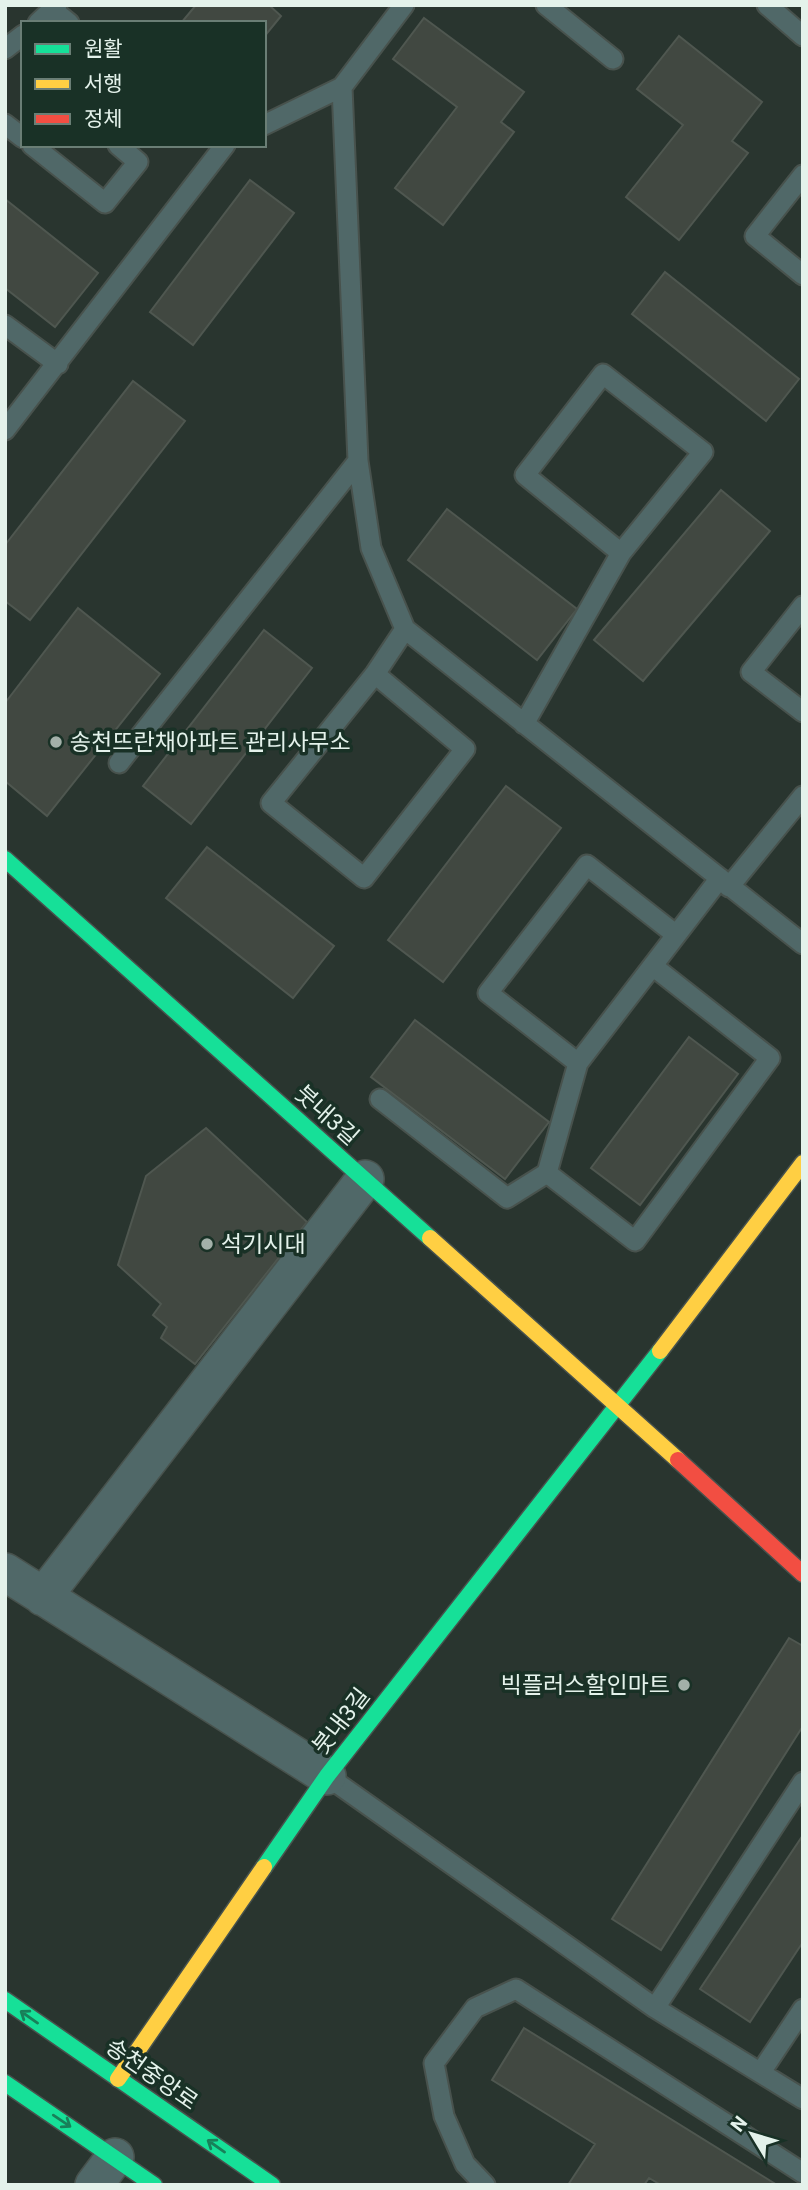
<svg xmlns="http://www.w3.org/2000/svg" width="808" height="2190" font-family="Roboto,'Noto Sans KR',sans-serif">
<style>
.building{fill:#414841;stroke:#4f5750;stroke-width:2}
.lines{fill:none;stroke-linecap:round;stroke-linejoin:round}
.lane-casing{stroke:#48524d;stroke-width:23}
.street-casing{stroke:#48524d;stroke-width:40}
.fast-casing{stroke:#48524d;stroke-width:19}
.slow-casing{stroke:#48524d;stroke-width:19}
.jam-casing{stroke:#48524d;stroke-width:19}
.lane{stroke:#506868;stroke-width:19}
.street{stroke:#506868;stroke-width:37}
.fast{stroke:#16e098;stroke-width:16}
.slow{stroke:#ffcf43;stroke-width:16}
.jam{stroke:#f24e42;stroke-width:16}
.oneway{stroke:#188059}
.poi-dot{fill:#a3b0a9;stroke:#193126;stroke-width:2.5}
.labels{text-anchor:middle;stroke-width:7;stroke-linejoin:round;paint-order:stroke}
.poi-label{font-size:23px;fill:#e4f2eb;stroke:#193126;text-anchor:start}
.street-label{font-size:23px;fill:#e4f2eb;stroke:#193126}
</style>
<rect width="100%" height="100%" fill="#29352f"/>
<!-- building -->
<path class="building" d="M196,5H269L281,16L264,37V23H181Z
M424,18L524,92L501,122L514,132L443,225L395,188L457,107L393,59Z
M679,36L762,102L732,141L748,153L679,240L626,197L683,125L637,89Z
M250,180L294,213L193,345L150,312Z
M5,199L98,273L55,327L5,288Z
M665,272L799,379L766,421L632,314Z
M133,381L185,421L30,620L5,601V545Z
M721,490L770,531L643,681L594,640Z
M447,509L577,609L537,660L408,560Z
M78,608L160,674L47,816L5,781V703Z
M264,630L312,668L191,824L143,786Z
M506,786L561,828L443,982L388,940Z
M207,847L334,946L293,998L166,898Z
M415,1020L549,1122L505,1179L371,1077Z
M689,1037L738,1074L640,1205L591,1168Z
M206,1128L307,1222L195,1364L161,1338L167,1327L153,1315L161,1304L118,1265L146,1176Z
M789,1638L803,1646V1726L661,1950L612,1919Z
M803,1835V1942L750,2022L700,1989Z
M524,2028L777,2185H661L649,2178L644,2185H568L595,2144L492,2080Z"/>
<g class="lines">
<defs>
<path id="lane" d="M404,5L342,87L358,461L371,548L405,629L803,944
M546,5L613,59
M767,5L803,36
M53,10L69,23
M38,23L57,5
M5,49L23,35
M5,124L23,138
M264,125L342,87
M32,145L105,203L138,162L118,145
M803,175L755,236L803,275
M5,325L58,364
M5,430L225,145
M803,606L751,672L803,712
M375,674L465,749L364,878L271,803L375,674L405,629
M524,724L621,553L703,452L603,374L525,475L621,553
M119,763L358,461
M729,887L803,796
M675,934L587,865L488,993L578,1063L720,878
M578,1063L547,1173L635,1241L770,1058L654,967
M380,1099L507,1198L547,1173
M327,1776L655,2008L803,2099
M655,2008L803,1782
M761,2072L803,2009
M485,2185L465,2164L444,2116L434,2063L475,2008L516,1989L803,2173"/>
<path id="street" d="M5,1572L327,1776
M43,1597L365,1179
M94,2185L115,2157"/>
<path id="fast" d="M5,859L430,1238
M264,1867L327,1776L660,1351
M5,2000L272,2185
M5,2083L154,2185"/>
<path id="slow" d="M430,1238L678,1460
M660,1351L803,1163
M118,2079L264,1867"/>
<path id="jam" d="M678,1460L803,1574"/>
</defs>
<!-- lane casing -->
<use href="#lane" class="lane-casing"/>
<!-- street casing -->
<use href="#street" class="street-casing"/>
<!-- fast casing -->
<use href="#fast" class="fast-casing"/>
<!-- slow casing -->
<use href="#slow" class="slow-casing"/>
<!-- jam casing -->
<use href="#jam" class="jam-casing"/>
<!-- lane -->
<use href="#lane" class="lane"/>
<!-- street -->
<use href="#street" class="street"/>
<!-- fast -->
<use href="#fast" class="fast"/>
<!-- slow -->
<use href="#slow" class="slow"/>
<!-- jam -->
<use href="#jam" class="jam"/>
</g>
<!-- one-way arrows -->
<defs><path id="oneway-shaft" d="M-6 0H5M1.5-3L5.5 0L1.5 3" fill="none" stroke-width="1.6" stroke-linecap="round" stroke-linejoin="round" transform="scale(1.75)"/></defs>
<g class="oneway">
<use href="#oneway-shaft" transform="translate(29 2017) rotate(-145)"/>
<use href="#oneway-shaft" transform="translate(62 2121) rotate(34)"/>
<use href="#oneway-shaft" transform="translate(216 2146) rotate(-145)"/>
</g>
<!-- markers -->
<g class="poi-dot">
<circle cx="56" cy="742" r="7"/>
<circle cx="207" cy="1244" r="7"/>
<circle cx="684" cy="1685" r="7"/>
</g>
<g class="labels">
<!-- poi labels -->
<g class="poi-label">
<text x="70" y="750">송천뜨란채아파트 관리사무소</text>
<text x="221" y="1252">석기시대</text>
<text x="670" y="1693" text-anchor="end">빅플러스할인마트</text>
</g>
<!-- street labels -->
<g class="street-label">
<text transform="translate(327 1115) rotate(42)" y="8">붓내3길</text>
<text transform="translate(341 1721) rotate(-52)" y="8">붓내3길</text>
<text transform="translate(152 2074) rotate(35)" y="8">송천중앙로</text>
</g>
</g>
<!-- border -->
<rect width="808" height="2190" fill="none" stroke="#e4f2eb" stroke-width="14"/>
<!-- legend -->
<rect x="21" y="21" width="245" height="126" fill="#193126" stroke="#6a7e75" stroke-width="2"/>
<rect x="35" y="44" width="35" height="10" fill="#16e098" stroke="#6a7e75" stroke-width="2"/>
<text x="84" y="56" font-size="21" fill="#e4f2eb">원활</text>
<rect x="35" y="79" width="35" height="10" fill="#ffcf43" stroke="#6a7e75" stroke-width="2"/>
<text x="84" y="91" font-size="21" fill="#e4f2eb">서행</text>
<rect x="35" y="114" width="35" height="10" fill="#f24e42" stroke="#6a7e75" stroke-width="2"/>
<text x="84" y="126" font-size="21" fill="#e4f2eb">정체</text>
<!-- north arrow -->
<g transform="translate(752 2134) rotate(308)" stroke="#193126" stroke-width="5" paint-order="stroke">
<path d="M0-5L12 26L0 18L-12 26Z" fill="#e4f2eb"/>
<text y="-10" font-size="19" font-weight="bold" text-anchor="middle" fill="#e4f2eb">N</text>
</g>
</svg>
